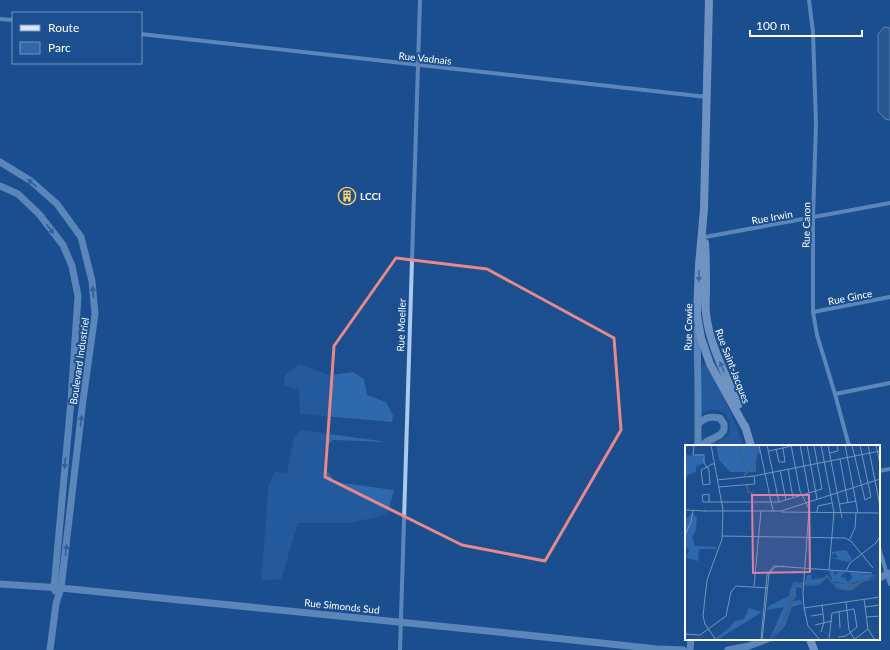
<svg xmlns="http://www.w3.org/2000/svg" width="890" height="650" font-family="Lato,sans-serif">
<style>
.green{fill:#2e69ad}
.water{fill:#3c6290;stroke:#9cc4f0}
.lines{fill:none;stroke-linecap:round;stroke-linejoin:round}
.minor{stroke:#a9c9ee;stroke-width:4}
.tertiary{stroke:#a9c9ee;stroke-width:7}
.secondary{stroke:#d6e6fa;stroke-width:8}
.oneway{fill:#4674ac}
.oneway2{fill:#668bba}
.marked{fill:none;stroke:#e88989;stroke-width:3;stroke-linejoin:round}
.labels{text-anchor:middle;stroke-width:4;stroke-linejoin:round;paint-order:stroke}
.street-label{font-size:10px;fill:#fff;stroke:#1b4f8f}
.poi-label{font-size:10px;font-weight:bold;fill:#fff;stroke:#1b4f8f;text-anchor:start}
.inset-river{fill:none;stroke:#3c6290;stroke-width:2}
.inset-road{fill:none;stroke:#7695bc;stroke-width:1}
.view{fill:#dd80a5;fill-opacity:0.15;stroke:#dd80a5;stroke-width:2}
.inset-edge{fill:none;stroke:#fff;stroke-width:2}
</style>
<rect width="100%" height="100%" fill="#1b4f8f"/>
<!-- green -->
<path class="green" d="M299,364L329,375L353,372L364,379L367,395L386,402L393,415L392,422L300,414L299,389L284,386L285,375Z
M702,365H705L706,366L724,398L736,426L743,446H707C713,441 724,442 729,434C730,431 730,427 730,424C728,410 715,407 703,412L701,410L702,367Z
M300,430L388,442L333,440L324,448L325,468L335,482L394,490L387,515L348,523H298L281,579L261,581L266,523L268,487L275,471L287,474L294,438Z"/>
<!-- water -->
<path class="water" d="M884,27L890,28V120L885,119L878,111V34Z"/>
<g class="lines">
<!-- minor -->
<path class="minor" d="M809,0L813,32L816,124L813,217V312L817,335L835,394L849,446
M0,19L13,20
M141,34L707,97
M705,237L890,203
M813,312L890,297
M835,394L890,383
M879,471L890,469
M879,548L890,584
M400,650L420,0"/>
<!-- tertiary -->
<path class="tertiary" d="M0,162L31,181L57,204L81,237L92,281L95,314L83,400L61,588L56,604L50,650
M0,186L18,194L39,214L63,245L72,266L78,296L71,401L54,588L55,591
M697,329L698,390V446
M698,424C706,417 710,416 720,418L724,424V430L720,435L706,442L702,446
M879,578L890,573
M0,584L61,588L488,631L657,649L683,650
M690,650L691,639
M728,650L749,646L767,639"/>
<!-- secondary -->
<path class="secondary" d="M709,0L704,209L699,265L697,315L701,338L710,364L746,429
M705,243C706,258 706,273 706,289C706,297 705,305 706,313C709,345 727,376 738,405
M745,426L751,446
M810,639L814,650"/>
</g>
<!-- one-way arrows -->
<defs><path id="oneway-solid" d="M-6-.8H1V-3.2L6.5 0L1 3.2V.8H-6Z"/></defs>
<g class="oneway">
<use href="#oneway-solid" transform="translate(32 183) rotate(-143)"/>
<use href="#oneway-solid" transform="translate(50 229) rotate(53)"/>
<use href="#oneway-solid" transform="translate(93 292) rotate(-95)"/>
<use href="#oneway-solid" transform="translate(81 421) rotate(-83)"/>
<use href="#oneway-solid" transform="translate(65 463) rotate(95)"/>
<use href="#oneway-solid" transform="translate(66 550) rotate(-83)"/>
</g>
<g class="oneway2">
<use href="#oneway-solid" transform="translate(699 276) rotate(92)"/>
<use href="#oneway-solid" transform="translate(722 367) rotate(-113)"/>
</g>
<!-- marked area -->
<path d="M0 0H890V650H0ZM396,258L487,269L614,338L621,430L545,561L462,545L325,477L334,346Z" fill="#1b4f8f" fill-opacity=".55" fill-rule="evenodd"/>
<path class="marked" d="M396,258L487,269L614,338L621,430L545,561L462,545L325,477L334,346Z"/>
<!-- icons -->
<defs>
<symbol id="building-ring" viewBox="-11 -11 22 22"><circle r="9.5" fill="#1b4f8f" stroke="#ffd166" stroke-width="1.5"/><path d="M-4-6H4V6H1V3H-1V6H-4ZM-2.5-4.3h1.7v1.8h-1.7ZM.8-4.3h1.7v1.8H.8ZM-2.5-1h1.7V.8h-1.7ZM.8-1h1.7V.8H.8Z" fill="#ffd166"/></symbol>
</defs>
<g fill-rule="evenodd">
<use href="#building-ring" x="337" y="186" width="20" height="20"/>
</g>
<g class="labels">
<!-- street labels -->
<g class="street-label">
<text transform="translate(425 58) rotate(6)" y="4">Rue Vadnais</text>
<text transform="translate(772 217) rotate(-10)" y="4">Rue Irwin</text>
<text transform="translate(806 225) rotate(-89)" y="4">Rue Caron</text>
<text transform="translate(850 297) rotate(-11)" y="4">Rue Gince</text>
<text transform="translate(401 325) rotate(-88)" y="4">Rue Moeller</text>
<text transform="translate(688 327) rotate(-89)" y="4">Rue Cowie</text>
<text transform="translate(79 361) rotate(-82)" y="4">Boulevard Industriel</text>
<text transform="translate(733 366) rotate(69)" y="4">Rue Saint-Jacques</text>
<text transform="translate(342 606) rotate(6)" y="4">Rue Simonds Sud</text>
</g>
<!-- poi labels -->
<g class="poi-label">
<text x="360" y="200">LCCI</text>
</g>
</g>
<!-- overview -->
<g transform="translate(685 445)">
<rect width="195" height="195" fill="#1b4f8f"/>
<path d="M31,0H74L76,8L71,9V27H45L34,15ZM0,10L18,11L19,18L11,22V27L3,30L0,35ZM7,68L12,72L11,85L7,92L10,101L32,102L31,104H14L13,116L1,113L4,105L0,101V77H2L1,74ZM161,105L167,114L164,117L145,113H153L150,108L147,110V107ZM144,125L150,126L149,131L153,128L151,126L160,127L155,132L160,133L163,137L167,133L165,127L190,130L182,135L168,137L164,139H171L158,145L147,138L161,139L147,136ZM122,130H127L126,135L141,132L133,139H120ZM111,139L117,140V143L111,142V152L108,156L116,155L117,159L107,162L100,181L87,195L102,172L109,151V140ZM106,140V152L99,174L84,195L99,162L82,165V162L104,151ZM64,163L77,167L32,195L31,193L44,183L50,176L59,174Z" fill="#2e69ad"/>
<path d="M195,125L189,134L178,137L166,146L152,144L142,133L134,140L128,141L109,139V151L101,175L85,195L89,186L99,174L108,137L133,139L142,129L147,136L163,139L189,133ZM151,137L163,140L171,138L158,145L147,138Z" fill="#3c6290" fill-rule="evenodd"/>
<path class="inset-river" d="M54,0L60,24M59,31L70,17L72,7L71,0M62,40L63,47L67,48V53"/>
<path class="inset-road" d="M9,0L8,10H19V18L22,22L23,23L24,26L25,39L18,40L16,25L22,22L27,19H29M26,0L38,65L37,94L22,135L18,171L20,179L31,195M74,0L88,66M82,0L94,57M106,0L115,46L124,64L118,148L119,163M115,0L124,48M122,0L132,54M136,0L149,67L144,125M143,0L157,73M160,0L173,68M167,0L180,55L186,52L175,0M183,0L195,61M191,0L195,19M91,4L94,17H100L98,3M84,6L106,1M145,8L153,6L152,0M155,14L163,58M103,24L108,53M95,25L101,55M32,35L69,31L195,6M33,42L70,39L69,31M24,57V49L17,50L18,57H94L137,44L129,0M155,59L171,56M0,65L20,66M19,66H86M86,66H96L195,34M96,67L195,68M132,67L133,61L147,58M0,90L6,77L8,65M37,91L160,93L166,96L188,123M165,94L170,83L171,68M161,126L165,118L191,98L195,91M69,141L76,66M179,154L183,184L190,195M161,157L164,185L170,195M180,162L195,160M119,163L195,152M119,163L123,181L135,195M154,166L155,183M126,171L138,169M182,172L195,171M130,180L147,176M136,187L139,177L137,160M0,189L15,190L41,171L46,147L51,141L82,143M170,194L183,184M76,195L82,130L89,121L187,128M77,195L84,129L90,122L99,121M144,195L147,168L169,164L172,182L161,191L153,192"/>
<path class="view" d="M67,50H124L125,127L68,128Z"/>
<rect width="195" height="195" class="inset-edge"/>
</g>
<!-- legend -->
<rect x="12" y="12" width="130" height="52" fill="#1b4f8f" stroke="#7695bc"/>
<rect x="20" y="25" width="20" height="6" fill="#d6e6fa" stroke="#7695bc"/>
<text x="48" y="32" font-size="12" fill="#ffffff">Route</text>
<rect x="20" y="42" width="20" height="12" fill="#2e69ad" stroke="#7695bc"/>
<text x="48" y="52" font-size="12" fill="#ffffff">Parc</text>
<!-- scale -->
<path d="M750 30v6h112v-6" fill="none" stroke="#ffffff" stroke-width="2"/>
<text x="756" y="30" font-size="12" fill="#ffffff" stroke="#1b4f8f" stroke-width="3" paint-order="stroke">100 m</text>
</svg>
